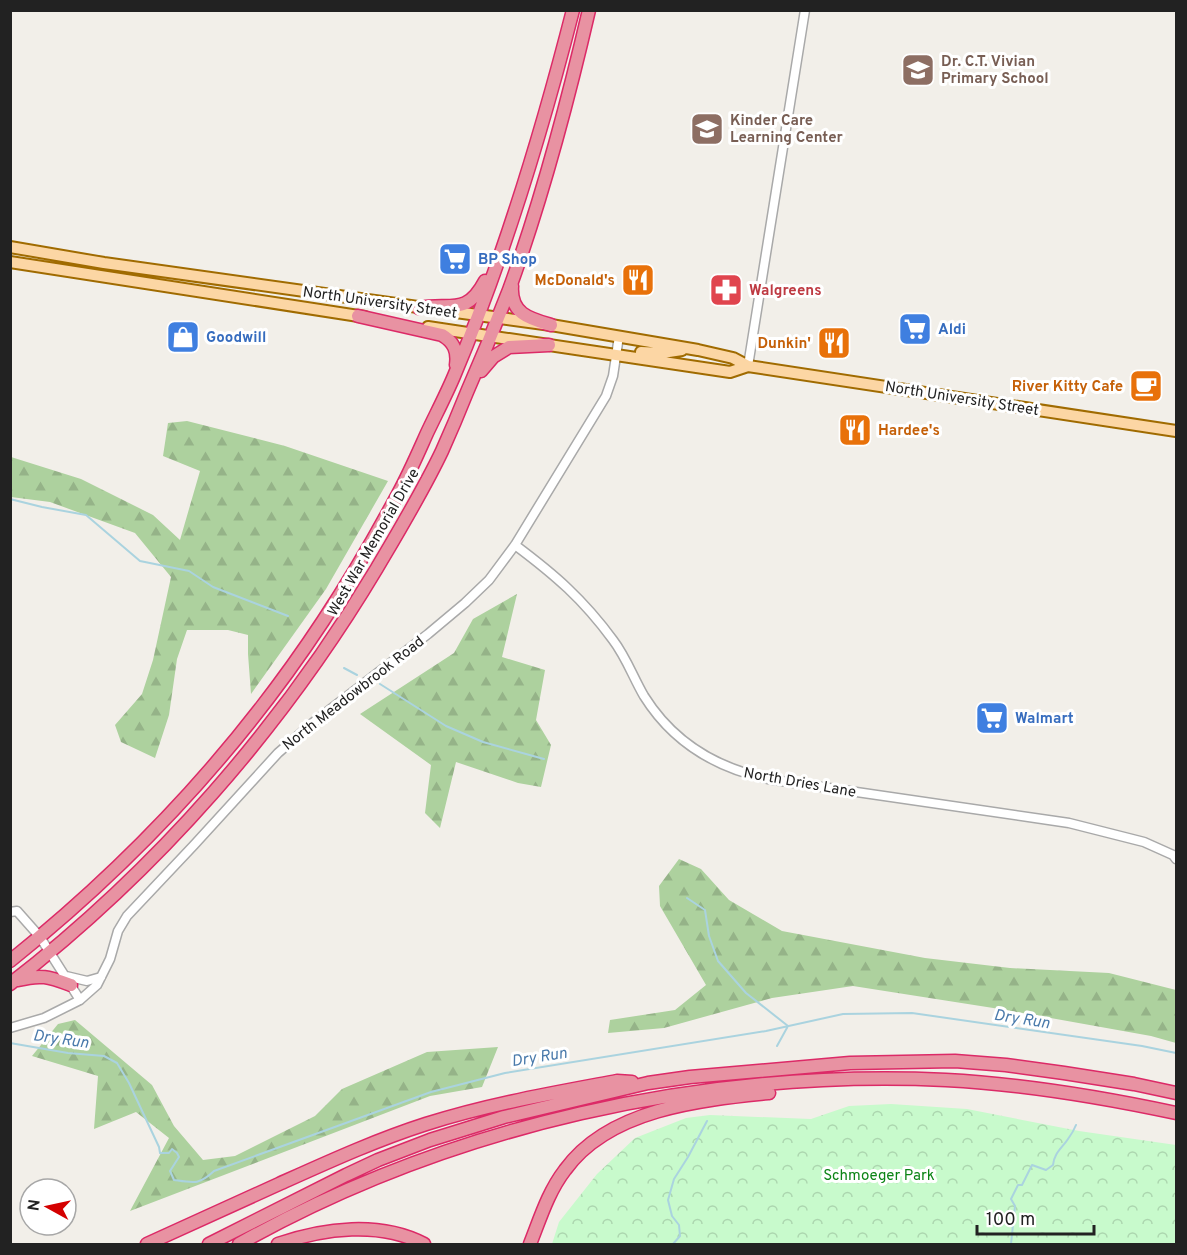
<svg xmlns="http://www.w3.org/2000/svg" width="1187" height="1255" font-family="Overpass,sans-serif">
<style>
.forest{fill:url(#forest-firs)}
.park{fill:url(#park-crowns)}
.lines{fill:none;stroke-linecap:round;stroke-linejoin:round}
.stream{stroke:#aad3df;stroke-width:2}
.minor-casing{stroke:#a9a9a9;stroke-width:11}
.major-casing{stroke:#a06b00;stroke-width:14}
.highway-casing{stroke:#dc2a67;stroke-width:15}
.minor{stroke:#fff;stroke-width:8}
.major{stroke:#fcd6a4;stroke-width:10}
.highway{stroke:#e892a2;stroke-width:12}
.labels{text-anchor:middle;stroke-width:6;stroke-linejoin:round;paint-order:stroke}
.education-label{font-size:15px;font-weight:bold;fill:#785e54;stroke:#fff;text-anchor:start}
.shop-label{font-size:15px;font-weight:bold;fill:#366cbe;stroke:#fff;text-anchor:start}
.food-label{font-size:15px;font-weight:bold;fill:#c56008;stroke:#fff;text-anchor:end}
.health-label{font-size:15px;font-weight:bold;fill:#be3a42;stroke:#fff;text-anchor:start}
.street-label{font-size:15px;fill:#222;stroke:#fff}
.park-label{font-size:15px;fill:#0c8416;stroke:#fff}
.water-label{font-size:16px;font-style:italic;fill:#4a7aab;stroke:#fff}
</style>
<defs>
<pattern id="forest-firs" width="22" height="20" patternUnits="userSpaceOnUse" patternTransform="scale(1.5)"><rect width="22" height="20" fill="#add19e"/><path d="M5 1l3.5 6h-7zM16 11l3.5 6h-7z" fill="#95b388"/></pattern>
<pattern id="park-crowns" width="20" height="18" patternUnits="userSpaceOnUse" patternTransform="scale(1.5)"><rect width="20" height="18" fill="#c8facc"/><path d="M2 6a3 3 0 1 1 6 0M12 15a3 3 0 1 1 6 0" fill="none" stroke="#acd6af"/></pattern>
</defs>
<rect width="100%" height="100%" fill="#f2efe9"/>
<!-- forest -->
<path class="forest" d="M187,421L285,446L388,481L326,589L251,694L248,654V635L228,630H187L177,659L169,715L155,758L121,742L115,725L142,694L153,660L171,577L135,533L50,502L11,497V457L81,479L153,515L180,540L200,471L163,456L168,423Z
M517,594L502,657L545,670L536,720L551,745L541,787L518,783L456,762L440,828L425,813L431,765L360,714L454,653L473,619Z
M679,859L701,869L729,900L782,931L925,958L1010,968L1109,973L1176,990V1043L1151,1036L1006,1010L853,986L772,998L664,1028L608,1033L610,1020L675,1010L706,985L660,906L659,886Z
M75,1020L152,1085L174,1126L203,1160L235,1156L315,1116L342,1089L427,1052L498,1047L482,1087L430,1096L130,1211L169,1138L136,1112L94,1129L98,1076L32,1056L58,1024Z"/>
<!-- park -->
<path class="park" d="M891,1104L967,1109L1079,1131L1176,1145V1244H552L559,1222L597,1174L635,1138L686,1118L710,1115L811,1119L849,1106Z"/>
<g class="lines">
<!-- stream -->
<path class="stream" d="M10,499L42,507L86,515L140,561L189,571L213,587L288,616
M344,668L357,675
M380,684L446,726L483,742L544,759
M687,898L705,910L709,936L718,961L746,993L788,1026
M10,1043L68,1053L104,1056L117,1063L129,1083L159,1147L160,1153H169L172,1149L177,1153L179,1157L170,1171L174,1180C194,1183 199,1185 214,1171L431,1092L505,1073L766,1031L843,1014L912,1013L1142,1046L1176,1053
M777,1046L788,1026
M673,1244L680,1236L679,1225L672,1216L668,1200L674,1179L688,1157L707,1121
M1011,1244L1015,1206L1011,1199L1018,1185H1022L1032,1165L1046,1170L1053,1165C1054,1153 1062,1148 1068,1139C1071,1135 1074,1130 1076,1125"/>
<defs>
<path id="minor" d="M748,366L805,10
M515,545C555,575 583,599 613,640C626,657 633,677 644,696C674,744 720,770 774,780L1069,823L1144,842L1173,855L1176,859
M10,912L17,911L40,937L80,1000
M66,976L87,981L101,977
M10,1028L44,1018L80,1000L97,985L110,959L118,931L127,916L194,845L278,753L315,721L428,634L465,603L489,580L515,545L606,396L613,376L619,336"/>
<path id="major" d="M10,247L104,263L425,308
M10,262L365,317
M441,310L551,325L698,350L733,358L748,366L1176,431
M428,327L730,372L748,366
M641,352L662,353L682,350"/>
<path id="highway" d="M512,286C510,314 530,319 551,325
M419,308C450,302 466,317 485,281
M358,316L442,335C454,342 458,351 456,365
M481,371L493,357L509,347L549,345
M10,961C131,864 238,750 323,621C350,580 375,537 398,494C409,474 418,453 427,433C436,414 446,395 454,376C504,258 541,135 573,10
M18,980C42,974 49,977 71,985
M10,984C157,870 282,727 377,568C400,529 423,491 442,451C451,431 459,412 467,392C482,358 496,324 509,290C542,199 567,105 589,10
M147,1244C191,1224 235,1204 279,1184C328,1162 376,1140 426,1124C489,1104 553,1093 617,1081L632,1082
M209,1244L346,1175L378,1160L430,1140L504,1117L648,1083L690,1077L850,1063L955,1061L1006,1065L1064,1073L1134,1084L1176,1093
M239,1244C451,1125 703,1069 946,1080C1023,1084 1101,1097 1176,1113
M278,1244C324,1228 380,1221 424,1244
M530,1244C540,1219 548,1192 565,1170C609,1109 700,1100 769,1093"/>
</defs>
<!-- minor casing -->
<use href="#minor" class="minor-casing"/>
<!-- major casing -->
<use href="#major" class="major-casing"/>
<!-- highway casing -->
<use href="#highway" class="highway-casing"/>
<!-- minor -->
<use href="#minor" class="minor"/>
<!-- major -->
<use href="#major" class="major"/>
<!-- highway -->
<use href="#highway" class="highway"/>
</g>
<!-- icons -->
<defs>
<symbol id="school-square" viewBox="-11 -11 22 22"><rect x="-9" y="-9" width="18" height="18" rx="4" fill="#8d6e63" stroke="#fff"/><path d="M0-5L7-2L0 1L-7-2ZM-4 1L0 2.5L4 1V4Q0 6-4 4Z" fill="#fff"/></symbol>
<symbol id="supermarket-square" viewBox="-11 -11 22 22"><rect x="-9" y="-9" width="18" height="18" rx="4" fill="#3f7fe0" stroke="#fff"/><path d="M-6-5.5h2.5l.6 2H6L4.5 2H-2.5L-4.4-4H-6ZM-1.5 3.2a1.3 1.3 0 1 0 .1 0ZM3 3.2a1.3 1.3 0 1 0 .1 0Z" fill="#fff"/></symbol>
<symbol id="restaurant-square" viewBox="-11 -11 22 22"><rect x="-9" y="-9" width="18" height="18" rx="4" fill="#e8710a" stroke="#fff"/><path d="M-5-6h1v4h1v-4h1v4h1v-4h1v5L-1.5 .5V6h-2V.5L-5-1ZM5-6V6H3V1.5H1.5Q1.5-4 5-6Z" fill="#fff"/></symbol>
<symbol id="pharmacy-square" viewBox="-11 -11 22 22"><rect x="-9" y="-9" width="18" height="18" rx="4" fill="#e0444e" stroke="#fff"/><path d="M-2-6h4v4h4v4h-4v4h-4v-4h-4v-4h4Z" fill="#fff"/></symbol>
<symbol id="shop-square" viewBox="-11 -11 22 22"><rect x="-9" y="-9" width="18" height="18" rx="4" fill="#3f7fe0" stroke="#fff"/><path d="M-5-2.5h2.3a2.7 3.5 0 0 1 5.4 0H5L5.5 6h-11ZM-1.5-2.5h3a1.5 2.3 0 0 0-3 0Z" fill="#fff"/></symbol>
<symbol id="cafe-square" viewBox="-11 -11 22 22"><rect x="-9" y="-9" width="18" height="18" rx="4" fill="#e8710a" stroke="#fff"/><path d="M-5.5-4.5H6V0H3Q3 3.5 0 3.5H-2.5Q-5.5 3.5-5.5 0ZM3-3.2v2h1.7v-2ZM-6 4.5H4V6H-6Z" fill="#fff"/></symbol>
</defs>
<g fill-rule="evenodd">
<use href="#school-square" x="899" y="51" width="38" height="38"/>
<use href="#school-square" x="688" y="110" width="38" height="38"/>
<use href="#supermarket-square" x="436" y="240" width="38" height="38"/>
<use href="#restaurant-square" x="619" y="261" width="38" height="38"/>
<use href="#pharmacy-square" x="707" y="271" width="38" height="38"/>
<use href="#supermarket-square" x="896" y="310" width="38" height="38"/>
<use href="#shop-square" x="164" y="318" width="38" height="38"/>
<use href="#restaurant-square" x="815" y="324" width="38" height="38"/>
<use href="#cafe-square" x="1127" y="367" width="38" height="38"/>
<use href="#restaurant-square" x="836" y="411" width="38" height="38"/>
<use href="#supermarket-square" x="973" y="699" width="38" height="38"/>
</g>
<g class="labels">
<!-- education labels -->
<g class="education-label">
<text x="941" y="66">Dr. C.T. Vivian<tspan x="941" dy="17">Primary School</tspan></text>
<text x="730" y="125">Kinder Care<tspan x="730" dy="17">Learning Center</tspan></text>
</g>
<!-- shop labels -->
<g class="shop-label">
<text x="478" y="264">BP Shop</text>
<text x="938" y="334">Aldi</text>
<text x="206" y="342">Goodwill</text>
<text x="1015" y="723">Walmart</text>
</g>
<!-- food labels -->
<g class="food-label">
<text x="615" y="285">McDonald's</text>
<text x="811" y="348">Dunkin'</text>
<text x="1123" y="391">River Kitty Cafe</text>
<text x="878" y="435" text-anchor="start">Hardee's</text>
</g>
<!-- health labels -->
<g class="health-label">
<text x="749" y="295">Walgreens</text>
</g>
<!-- street labels -->
<g class="street-label">
<text transform="translate(380 302) rotate(8)" y="5">North University Street</text>
<text transform="translate(962 398) rotate(9)" y="5">North University Street</text>
<text transform="translate(373 542) rotate(-60)" y="5">West War Memorial Drive</text>
<text transform="translate(353 693) rotate(-38)" y="5">North Meadowbrook Road</text>
<text transform="translate(800 782) rotate(10)" y="5">North Dries Lane</text>
</g>
<!-- park labels -->
<g class="park-label">
<text x="879" y="1180">Schmoeger Park</text>
</g>
<!-- water labels -->
<g class="water-label">
<text transform="translate(1022 1018) rotate(9)" y="6">Dry Run</text>
<text transform="translate(61 1038) rotate(8)" y="6">Dry Run</text>
<text transform="translate(539 1056) rotate(-9)" y="6">Dry Run</text>
</g>
</g>
<!-- border -->
<rect width="1187" height="1255" fill="none" stroke="#222222" stroke-width="24"/>
<!-- north arrow -->
<g transform="translate(48 1207) rotate(278)"><circle r="28" fill="#ffffff" stroke="#a7a7a7" stroke-width="1.5"/>
<path d="M0-4.5L10 22L0 15L-10 22Z" fill="#d40000"/>
<text y="-9" font-size="16" font-weight="bold" text-anchor="middle" fill="#222222">N</text>
</g>
<!-- scale -->
<path d="M977 1225v9h117v-9" fill="none" stroke="#222222" stroke-width="3"/>
<text x="986" y="1225" font-size="18" fill="#222222" stroke="#ffffff" stroke-width="4.5" paint-order="stroke">100 m</text>
</svg>
